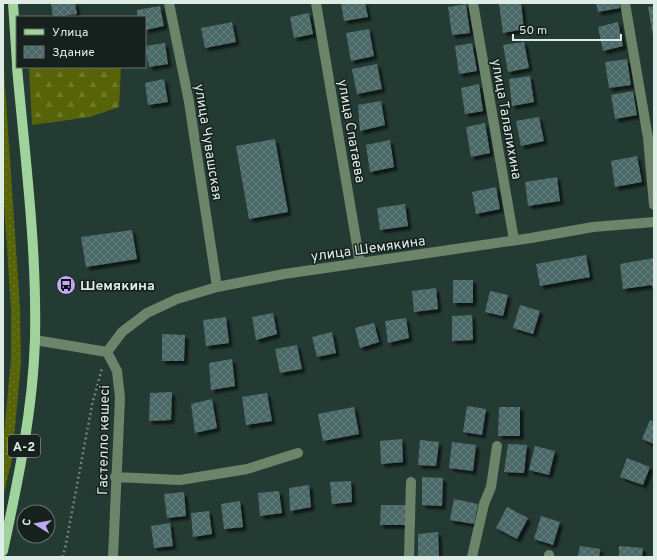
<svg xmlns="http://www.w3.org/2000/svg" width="657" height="560" font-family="Overpass,sans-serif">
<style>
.grass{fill:url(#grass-dots)}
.forest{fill:url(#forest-firs)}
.building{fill:url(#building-cross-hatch);filter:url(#shadow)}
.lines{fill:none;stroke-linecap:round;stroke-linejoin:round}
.path{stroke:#70837c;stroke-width:2.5;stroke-dasharray:2 3;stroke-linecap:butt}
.minor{stroke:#6b846a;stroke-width:10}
.major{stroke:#9fd39b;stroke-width:10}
.labels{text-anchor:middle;stroke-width:3;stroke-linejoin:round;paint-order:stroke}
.shield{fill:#16201c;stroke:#a2afa9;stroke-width:1}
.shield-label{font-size:13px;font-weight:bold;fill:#deece6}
.street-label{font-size:14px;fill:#deece6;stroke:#16201c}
.poi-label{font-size:14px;font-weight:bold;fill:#deece6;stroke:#16201c;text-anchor:start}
</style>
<defs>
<pattern id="grass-dots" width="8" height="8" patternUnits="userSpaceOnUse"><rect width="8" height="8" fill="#576307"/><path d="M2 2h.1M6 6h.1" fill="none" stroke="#6f7a2b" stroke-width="1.8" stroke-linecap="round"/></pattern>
<pattern id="forest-firs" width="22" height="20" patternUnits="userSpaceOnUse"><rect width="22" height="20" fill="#576307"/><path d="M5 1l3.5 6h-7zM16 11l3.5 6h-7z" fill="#6f7a2b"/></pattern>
<pattern id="building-cross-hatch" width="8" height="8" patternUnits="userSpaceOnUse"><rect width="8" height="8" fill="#4c6868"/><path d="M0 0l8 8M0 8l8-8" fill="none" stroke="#657e7e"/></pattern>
<filter id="shadow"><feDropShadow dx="3.5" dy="3.5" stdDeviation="1" flood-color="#0009"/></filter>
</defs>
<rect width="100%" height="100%" fill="#243b33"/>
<!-- grass -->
<path class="grass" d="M3,56L20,308L21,362L12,459L3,498V445L11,359V309L3,187Z"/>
<!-- forest -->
<path class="forest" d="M29,67H121L119,107L90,117L32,125Z"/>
<!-- building -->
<path class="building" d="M51,3H75L77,14L53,17Z
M341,3H365L368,17L344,21Z
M521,3L524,29L503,33L499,4Z
M596,3H619L620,8L598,12Z
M466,4L470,33L452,35L448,7Z
M160,6L164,26L145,30V17H137V10Z
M654,6V35L653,36L648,7Z
M309,13L313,34L294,38L290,17Z
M232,22L236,42L205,48L201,28Z
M618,22L623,46L603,51L598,27Z
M369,29L374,56L351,61L346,33Z
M524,42L529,68L508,72L503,45Z
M165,43L168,64L149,67L145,46Z
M472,43L477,71L459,74L455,46Z
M627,59L631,85L609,88L605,62Z
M377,64L382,89L357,94L352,69Z
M530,76L534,102L512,106L509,79Z
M164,79L168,102L148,105L145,83Z
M479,84L483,111L465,114L461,88Z
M633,91L637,115L615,119L611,95Z
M381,101L385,125L360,131L358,105Z
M539,117L544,141L521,146L516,121Z
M485,123L490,153L471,157L466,127Z
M275,139L288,212L249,219L236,146Z
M390,140L394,167L370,172L366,145Z
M637,156L642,182L615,187L611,161Z
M557,177L560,201L528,206L525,182Z
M496,187L500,209L476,214L472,192Z
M405,204L408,226L380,230L377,208Z
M132,230L137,259L86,267L81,237Z
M586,255L590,277L540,286L536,264Z
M654,258V294L652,285L623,289L620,264Z
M453,280H473V303H453Z
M436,288L438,309L414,312L412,291Z
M490,291L508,295L503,316L485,312Z
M520,305L540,311L533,334L513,328Z
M273,313L277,334L256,340L252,317Z
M472,315L473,340L452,341V316Z
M226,317L229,343L206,346L203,320Z
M406,318L409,338L388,343L385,321Z
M374,323L379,342L360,348L355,328Z
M332,332L336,353L317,357L312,337Z
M162,334L185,335L184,361H162Z
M297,345L302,369L280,373L275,349Z
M232,359L235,386L211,390L209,363Z
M172,392L171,420L149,421L150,393Z
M267,393L272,421L246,425L242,397Z
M212,399L217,428L195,433L191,404Z
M467,406L486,409L482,435L463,432Z
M354,407L359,434L323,441L318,414Z
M499,407H520V436H498Z
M650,420L654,422V444L642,439Z
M402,439L403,462L381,464L380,441Z
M420,440L439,442L436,466L418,465Z
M452,442L476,445L473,471L449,468Z
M508,444L527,445L524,473L504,472Z
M535,446L555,451L549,475L529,470Z
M627,458L650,467L643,485L620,477Z
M422,477L443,478L442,506L422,505Z
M351,481L352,502L332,504L330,482Z
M309,485L311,507L290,511L289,488Z
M279,491L282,513L260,516L258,493Z
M184,492L186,516L167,518L164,494Z
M454,499L478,504L474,524L450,520Z
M240,501L243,527L224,529L221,504Z
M381,505H407L406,525H380Z
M507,507L528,518L517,539L496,528Z
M209,511L212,534L193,537L191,513Z
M541,516L560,522L553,545L534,539Z
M170,523L173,546L154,548L151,526Z
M438,532L439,557H418V534Z
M580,546L600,549L599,557H578Z
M619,546L643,548L642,557H619Z"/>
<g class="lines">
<!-- path -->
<path class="path" d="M62,557L65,549L92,405L102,368"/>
<!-- minor -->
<path class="minor" d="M169,3L189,102L217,287
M316,3L360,263
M473,3L514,240
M625,3L648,138L654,205
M35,340L107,352L117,371L120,398L113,557
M107,352L122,332L147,313L177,299L217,287L284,274L531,238L593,227L654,222
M115,477L180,480L247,469L298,453
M409,557L411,482
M472,557L484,504L491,487L497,446
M549,557V555"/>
<!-- major -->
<path class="major" d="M13,3L17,64
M3,551C18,481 33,410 35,339C37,248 25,157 17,67"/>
</g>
<!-- icons -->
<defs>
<symbol id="bus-disc" viewBox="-11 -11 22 22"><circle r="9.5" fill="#bea9f5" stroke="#16201c"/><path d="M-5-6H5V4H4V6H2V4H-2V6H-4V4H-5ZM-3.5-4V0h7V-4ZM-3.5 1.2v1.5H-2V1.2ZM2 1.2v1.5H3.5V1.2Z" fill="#111"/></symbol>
</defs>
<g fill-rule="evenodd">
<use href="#bus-disc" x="55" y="274" width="22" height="22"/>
</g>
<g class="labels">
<!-- shield labels -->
<rect class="shield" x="8" y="435" width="32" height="22" rx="3"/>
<g class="shield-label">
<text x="24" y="451">A-2</text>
</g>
<!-- street labels -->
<g class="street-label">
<text transform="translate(507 119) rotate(80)" y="5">улица Талалихина</text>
<text transform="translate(352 131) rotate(80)" y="5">улица Спатаева</text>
<text transform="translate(209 142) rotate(81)" y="5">улица Чувашская</text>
<text transform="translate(368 248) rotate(-8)" y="5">улица Шемякина</text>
<text transform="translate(103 440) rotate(-89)" y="5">Гастелло көшесі</text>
</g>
<!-- poi labels -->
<g class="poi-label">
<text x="80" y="290">Шемякина</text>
</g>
</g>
<!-- border -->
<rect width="657" height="560" fill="none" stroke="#deece6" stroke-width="8"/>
<!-- legend -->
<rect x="16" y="16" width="130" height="52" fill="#16201c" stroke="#66726d"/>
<rect x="24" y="29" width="20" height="6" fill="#9fd39b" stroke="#66726d"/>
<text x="52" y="36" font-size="12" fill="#deece6">Улица</text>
<rect x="24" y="46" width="20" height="12" fill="url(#building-cross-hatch)" stroke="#66726d"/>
<text x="52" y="56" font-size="12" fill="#deece6">Здание</text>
<!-- north arrow -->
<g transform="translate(36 524) rotate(281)"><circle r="19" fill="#16201c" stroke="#66726d"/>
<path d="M0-3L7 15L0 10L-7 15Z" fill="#bea9f5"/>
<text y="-6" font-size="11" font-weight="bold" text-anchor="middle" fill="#deece6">С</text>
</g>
<!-- scale -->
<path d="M513 34v6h108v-6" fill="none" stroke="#deece6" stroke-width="2"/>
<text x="519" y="34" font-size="12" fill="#deece6" stroke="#16201c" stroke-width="3" paint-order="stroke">50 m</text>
</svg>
